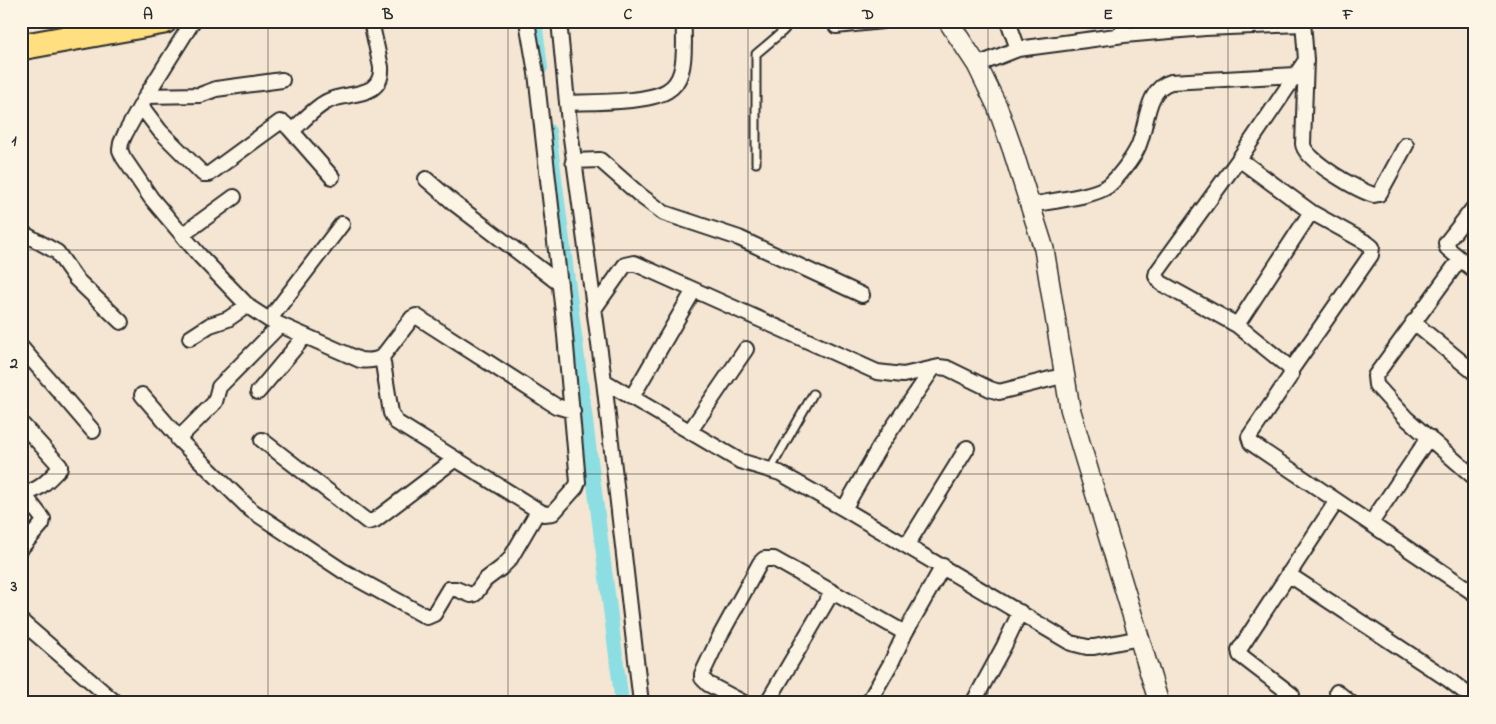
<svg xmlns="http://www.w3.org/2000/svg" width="1496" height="724" font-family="'Indie Flower',sans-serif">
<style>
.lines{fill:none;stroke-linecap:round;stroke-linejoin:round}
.canal{stroke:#8cdee3;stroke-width:14}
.lane-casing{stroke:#2b2b2b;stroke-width:11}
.street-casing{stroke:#2b2b2b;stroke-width:18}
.secondary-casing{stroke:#2b2b2b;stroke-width:22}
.highway-casing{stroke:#2b2b2b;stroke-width:29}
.lane{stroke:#fcf5e5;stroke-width:7}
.street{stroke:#fcf5e5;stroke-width:14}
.secondary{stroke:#fcf5e5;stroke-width:19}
.highway{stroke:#ffdf80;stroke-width:25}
.rail-casing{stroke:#2b2b2b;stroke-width:5.5}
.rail{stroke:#fcf5e5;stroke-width:4;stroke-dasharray:11;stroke-linecap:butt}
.grid{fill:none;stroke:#2b2b2b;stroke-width:1;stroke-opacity:0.55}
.neatline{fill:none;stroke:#2b2b2b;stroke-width:2}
.grid-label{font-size:16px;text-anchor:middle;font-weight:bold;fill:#2b2b2b}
</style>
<rect width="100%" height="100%" fill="#f5e6d3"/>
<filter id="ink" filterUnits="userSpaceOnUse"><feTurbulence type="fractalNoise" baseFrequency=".02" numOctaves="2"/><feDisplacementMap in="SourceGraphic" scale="10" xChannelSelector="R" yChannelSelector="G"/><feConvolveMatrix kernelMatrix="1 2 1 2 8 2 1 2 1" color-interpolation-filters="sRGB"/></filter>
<g filter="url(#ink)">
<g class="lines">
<!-- canal -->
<path class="canal" d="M535,21L541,68
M549,131L622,703"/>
<defs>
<path id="lane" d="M756,163V54L782,32L785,29L786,21
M770,470L813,394"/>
<path id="street" d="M193,21L146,96L125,134L121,143L120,150L123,157L151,198L200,256L249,307L269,320L360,360C368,361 375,361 382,357L412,318L416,316L556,406L573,411
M559,21L569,123L604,381L641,703
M1008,21L1018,49
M1122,21L1124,35
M1303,21L1306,60L1303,144C1304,160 1359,191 1374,195L1379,194L1381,191L1406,145
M836,26L882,21
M1306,60L1239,159L1157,272L1156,276L1161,283L1237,325L1290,368L1291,375L1249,437L1251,443L1475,594
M977,65L1018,49L1124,35L1205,28L1303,24
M146,96L200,95L216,89L282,80
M567,103C592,102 647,103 667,91C674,87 679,79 681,72C686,56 683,37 684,21
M141,106L160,131L203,174H209L280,122L284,123L289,128L332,177
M292,131C303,121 315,107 328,101C346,91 383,100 381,67L371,21
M1239,159L1311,212L1367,243L1372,247L1371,255L1291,370
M573,161L600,160L641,196L664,213L739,238L862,295
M426,179L455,204L560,284
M1030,205C1050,201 1093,197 1108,186C1118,178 1133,158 1138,147C1148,125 1145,89 1171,82L1295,75
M1475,206L1446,243L1447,248L1475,271
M21,232L57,252L76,279L121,322
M182,235L234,197
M1460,259L1375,376L1376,385L1406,418L1475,478
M594,309L625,265L634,263L877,372L903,375L939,367L947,368L990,389L999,392L1066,375
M269,320L342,224
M1413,322L1475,373
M280,325L219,387L215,402L178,439L251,510L343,571L427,617L434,614L449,589H456L471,595L475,594L485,580L501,568L510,559L538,511
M1237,325L1311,212
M190,338L210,325L228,319L248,305
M21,347L93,431
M382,357L391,413L396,422L544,514L553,513L576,487L578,482L563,313L536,73L527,21
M604,381L740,461L780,473L844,509L1071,643L1087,647H1094L1140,638
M258,392L305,336
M142,395L179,438
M632,397L694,290
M21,423L60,466V468C48,480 38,493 21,493
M690,431L746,349
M262,440L368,522L375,520L454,460
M844,509L880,446L932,370
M1371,523L1429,437
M907,545L967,448
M21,548L42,524L43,519L23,493
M1288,574L1449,680L1475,700
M21,621L116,703
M1337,692L1351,703
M1292,695L1240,655L1239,650L1336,502
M744,703L708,684L702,678V674L720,636L760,563L764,559H774L905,633
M767,703L832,592
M868,703L891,663L905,633L943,566
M973,703L1004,646L1020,612"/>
<path id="secondary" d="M948,21L977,65L997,106L1012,148L1044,249L1070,408L1081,446L1159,703"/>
<path id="highway" d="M21,47L164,21"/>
</defs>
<!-- lane casing -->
<use href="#lane" class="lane-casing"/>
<!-- street casing -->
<use href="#street" class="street-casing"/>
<!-- secondary casing -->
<use href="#secondary" class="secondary-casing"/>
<!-- highway casing -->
<use href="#highway" class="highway-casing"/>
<!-- lane -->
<use href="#lane" class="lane"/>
<!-- street -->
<use href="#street" class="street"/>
<!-- secondary -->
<use href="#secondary" class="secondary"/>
<!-- highway -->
<use href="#highway" class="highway"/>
<defs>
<path id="rail" d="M21,23L31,21"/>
</defs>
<!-- rail casing -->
<use href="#rail" class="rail-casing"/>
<!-- rail -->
<use href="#rail" class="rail"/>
</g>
</g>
<!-- grid -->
<path class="grid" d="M268,21V703M508,21V703M748,21V703M988,21V703M1228,21V703M21,250H1475M21,474H1475"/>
<!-- margin -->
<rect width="1496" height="724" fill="none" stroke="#fcf5e5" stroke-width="55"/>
<rect x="28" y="28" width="1440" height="668" class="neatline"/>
<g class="grid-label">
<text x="148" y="19">A</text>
<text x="388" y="19">B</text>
<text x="628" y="19">C</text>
<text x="868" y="19">D</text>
<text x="1108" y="19">E</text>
<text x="1348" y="19">F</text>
<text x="14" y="145">1</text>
<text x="14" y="368">2</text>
<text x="14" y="591">3</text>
</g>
</svg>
